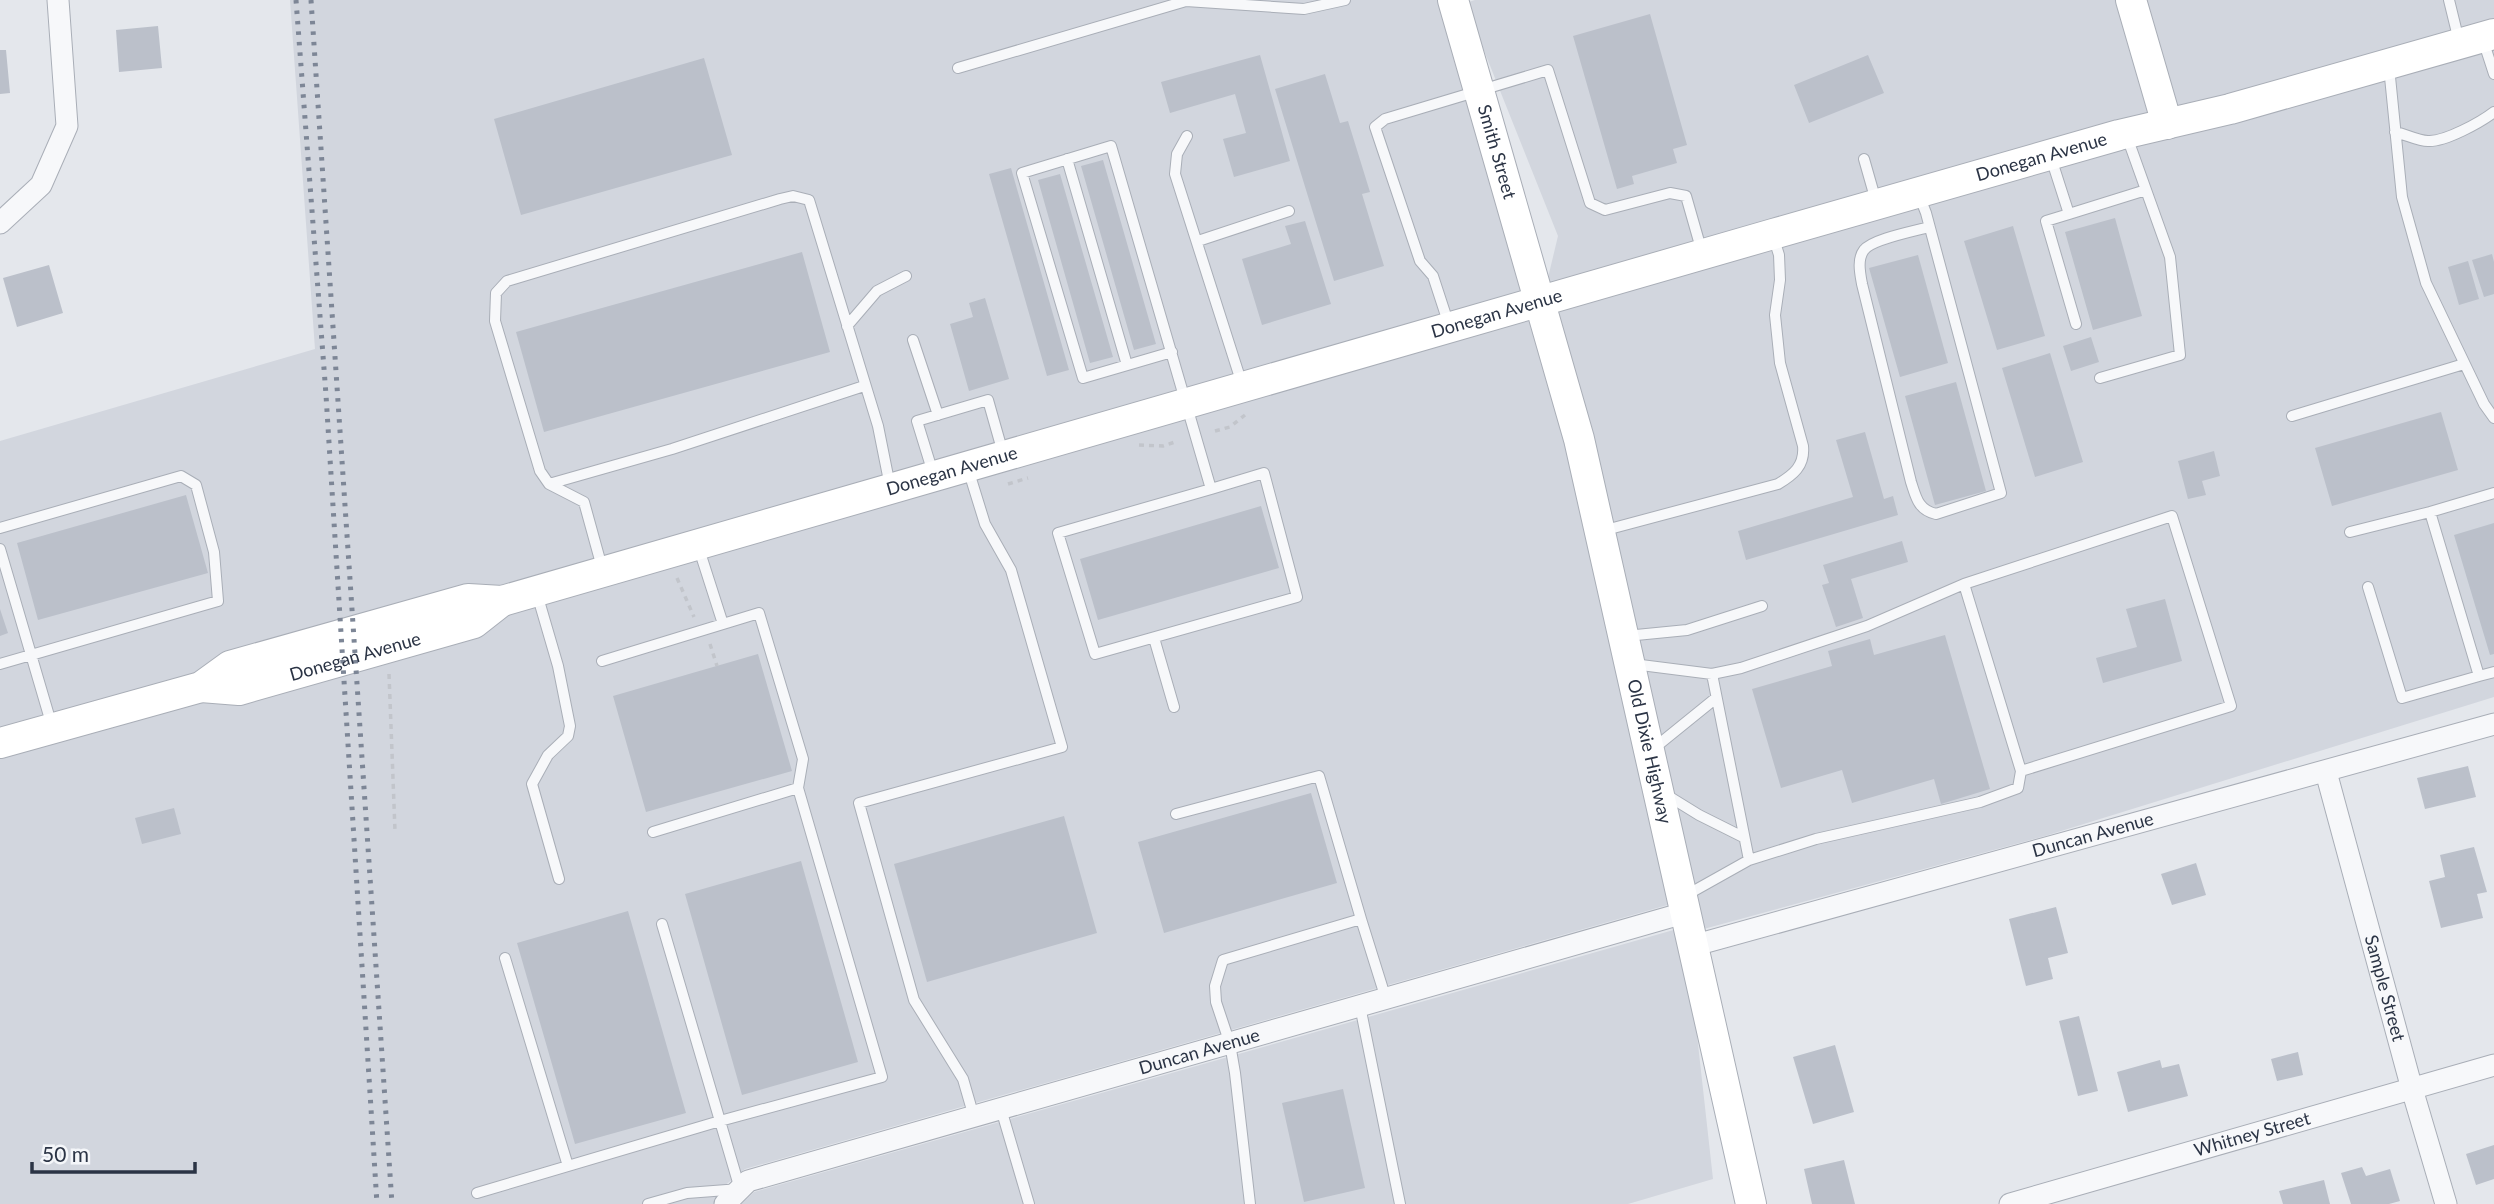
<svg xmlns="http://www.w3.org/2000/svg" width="2494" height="1204" font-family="Lato,sans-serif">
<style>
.built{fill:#d2d6de}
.building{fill:#bbc0ca}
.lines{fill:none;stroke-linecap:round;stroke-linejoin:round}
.lane-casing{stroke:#a9aeb7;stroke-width:12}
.street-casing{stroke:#a9aeb7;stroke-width:23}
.secondary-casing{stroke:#a9aeb7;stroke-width:32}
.path{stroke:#c2c5cb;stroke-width:3.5;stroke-dasharray:5 5;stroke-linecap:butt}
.lane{stroke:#f7f8fa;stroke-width:10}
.street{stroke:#f7f8fa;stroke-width:21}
.secondary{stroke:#fff;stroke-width:30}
.rail{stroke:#7d8696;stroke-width:5;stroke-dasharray:3.5 7;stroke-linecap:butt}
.labels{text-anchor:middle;stroke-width:5;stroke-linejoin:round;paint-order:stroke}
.street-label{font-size:18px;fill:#2b3445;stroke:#f4f6f9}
</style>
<rect width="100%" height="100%" fill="#e4e7ec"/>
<!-- built -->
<path class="built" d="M290,0H1441L1525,292L0,730V441L315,349Z
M1475,0H2119L2152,114L2122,148L2494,47V697L2045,836L1700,930L1546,286L1558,236L1465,3Z
M2143,0H2494V21L2227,97L2174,109Z
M1532,317L1568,442L1671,904L745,1169L718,1191L714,1204H0V756Z
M1677,929L1693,999L1713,1179L1628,1204H741L754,1192Z"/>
<!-- building -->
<path class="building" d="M1650,14L1687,145L1673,149L1677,163L1632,176L1634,184L1617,189L1573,36Z
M158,26L162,68L119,72L116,30Z
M0,50H6L10,93L0,94Z
M1260,55L1290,161L1234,177L1223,139L1246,133L1235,94L1170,113L1161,82Z
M1868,55L1884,93L1809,123L1794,85Z
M704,58L732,155L521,215L494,119Z
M1325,74L1340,123L1348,121L1370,192L1362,194L1384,266L1334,281L1275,89Z
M1103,160L1156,344L1134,350L1081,166Z
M1011,168L1069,370L1047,376L989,174Z
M1060,174L1113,357L1090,363L1038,180Z
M2115,218L2142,316L2093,330L2065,232Z
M1305,221L1331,304L1262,325L1242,259L1291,244L1285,226Z
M2013,226L2045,336L1997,350L1964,241Z
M802,252L830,352L544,432L516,332Z
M2492,254L2494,262V294L2484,297L2472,260Z
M1918,255L1948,363L1900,377L1869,268Z
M2468,261L2479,299L2459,305L2448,267Z
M49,265L63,313L17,327L3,278Z
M985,298L1009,379L969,391L950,324L973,317L969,303Z
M2091,337L2099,362L2071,371L2063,346Z
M2050,353L2083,462L2035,477L2002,368Z
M1956,382L1986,491L1935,505L1905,396Z
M2441,412L2458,470L2332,506L2315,448Z
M1865,432L1884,499L1893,496L1898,515L1746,560L1738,531L1853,497L1836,440Z
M2214,451L2220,476L2202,481L2206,495L2188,499L2178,461Z
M186,495L208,573L38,620L17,543Z
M1261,506L1279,568L1098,620L1080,559Z
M2494,523V654L2490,655L2454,535Z
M1902,541L1908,562L1851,579L1863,618L1836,627L1822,585L1829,583L1823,565Z
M2165,599L2182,661L2103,683L2096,658L2137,647L2126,609Z
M0,609L8,633L0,636Z
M1945,635L1990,789L1941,804L1934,779L1852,803L1842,770L1781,788L1752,689L1832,666L1828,651L1870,639L1874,655Z
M758,654L792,771L646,812L613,696Z
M2468,766L2476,797L2425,809L2417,778Z
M1311,793L1337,883L1164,933L1138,842Z
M174,808L181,834L142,844L135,818Z
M1064,816L1097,933L927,982L894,864Z
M2474,847L2487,892L2477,894L2483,918L2441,928L2429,881L2445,877L2440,855Z
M801,861L858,1062L742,1095L685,894Z
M2196,863L2206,895L2172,905L2161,874Z
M2056,907L2068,953L2048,958L2053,979L2026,986L2009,919Z
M628,911L686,1113L575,1144L517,943Z
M2079,1016L2098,1091L2078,1096L2059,1021Z
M1835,1045L1854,1112L1813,1124L1793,1057Z
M2298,1052L2303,1075L2277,1081L2271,1059Z
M2160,1060L2162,1068L2179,1064L2188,1096L2128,1112L2117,1072Z
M1343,1089L1365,1188L1304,1202L1282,1103Z
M2494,1145V1179L2476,1185L2466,1154Z
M1844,1160L1855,1204H1812L1804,1169Z
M2362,1167L2366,1176L2390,1169L2400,1201L2389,1204H2351L2341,1173Z
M2324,1180L2330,1204H2283L2279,1191Z"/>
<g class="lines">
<defs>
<path id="lane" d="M2449,0L2459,41
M2483,40L2494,74
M2389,67L2402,197L2426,283L2484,404L2494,418
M958,68L1186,1L1304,9L1345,0
M2395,132C2405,134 2418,141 2428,141C2445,142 2481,122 2494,112
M1187,136L1177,154L1175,174L1242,384
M2051,158L2069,214L2146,190
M1067,159L1127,365
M1864,159L1876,201
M1919,195L1926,213L2001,493L1936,514C1918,510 1916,497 1911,482L1862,284C1860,273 1857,259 1864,250C1872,239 1915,231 1929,227
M2069,214L2046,221L2076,324
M1198,241L1289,211
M1449,325L1433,276L1420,261L1375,127L1385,119L1548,70L1590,203L1605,210L1670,193L1686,196L1702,252
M847,326L877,291L906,276
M913,340L938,415
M1172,352L1083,378L1022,173L1111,146L1211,489L1264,473L1297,597L1095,654L1058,533L1211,489
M2100,378L2180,355L2170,257L2126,134
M2292,416L2464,364
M968,469L985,524L1011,570L1062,747L859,803L914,1000L963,1079L974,1117
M933,473L917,421L988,400L1003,453
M549,484L672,449L864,386
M2494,493L2430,512L2479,676L2494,672
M0,528L181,476L196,485L214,552L218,601L0,664
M1602,531L1778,484C1793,475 1805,466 1803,446L1780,363L1775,315L1780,280L1779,255L1773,236
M2350,532L2430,512
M698,546L723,624
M0,549L52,726
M603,571L584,502L549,484L540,471L495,321L496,293L507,281L780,199L793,196L809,200L878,426L890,486
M1964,584L2172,516L2231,706L2021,771
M2368,587L2402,698L2479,676
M537,594L558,666L570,726L568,736L548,755L532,784L559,879
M1626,636L1687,630L1762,606
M1154,638L1174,707
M602,661L759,613L803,759L798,788
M1633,664L1712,674L1741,668L1867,626L1964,584L2021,771L2018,788L1980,802L1816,839L1749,860L1683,897
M1712,674L1749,860
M1653,749L1716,698
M1665,794L1699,815L1743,837
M1176,814L1319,776L1361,919
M505,958L568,1166
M1360,1006L1400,1204
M1001,1109L1029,1204
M477,1193L720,1121L662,924
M648,1204L687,1193L740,1189L720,1121L882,1077L798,788L653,832
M1250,1204L1235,1073L1230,1044L1216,1002L1215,986L1223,960L1361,919L1386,999"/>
<g id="street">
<path d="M0,223L41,185L67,126L58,0"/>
<path id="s1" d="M2326,772L2412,1089L2446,1204"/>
<path id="s2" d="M1692,946L2494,724"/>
<path id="s3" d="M725,1204L748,1181L1684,913"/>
<path id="s4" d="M2010,1204L2494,1065"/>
</g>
<g id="secondary">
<path id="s5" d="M1453,0L1579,439L1751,1204"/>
<path d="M2131,0L2167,124"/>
<path id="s6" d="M201,687L239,690L474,623L502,601"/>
<path id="s7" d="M0,743L201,687L230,666L468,599L502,601L1773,234L2119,135L2230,109L2494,34"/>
</g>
</defs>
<!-- lane casing -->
<use href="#lane" class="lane-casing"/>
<!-- street casing -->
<use href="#street" class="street-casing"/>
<!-- secondary casing -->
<use href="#secondary" class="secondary-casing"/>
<!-- path -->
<path class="path" d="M1215,431L1230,427L1245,415
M1139,445L1163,446L1178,441
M1008,484L1028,478
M677,578L694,617
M710,644L717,666
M389,674L395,831"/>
<!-- lane -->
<use href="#lane" class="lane"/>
<!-- street -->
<use href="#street" class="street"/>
<!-- secondary -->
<use href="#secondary" class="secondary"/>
<!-- rail -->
<path class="rail" d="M296,0L326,395L377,1204
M311,0L392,1204"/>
</g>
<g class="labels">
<!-- street labels -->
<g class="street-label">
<text dy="6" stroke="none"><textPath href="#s5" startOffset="158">Smith Street</textPath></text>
<text dy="6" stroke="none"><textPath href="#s7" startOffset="2128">Donegan Avenue</textPath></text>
<text dy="6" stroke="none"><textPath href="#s7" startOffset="1561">Donegan Avenue</textPath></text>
<text dy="6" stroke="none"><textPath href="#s7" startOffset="994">Donegan Avenue</textPath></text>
<text dy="6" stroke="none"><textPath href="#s6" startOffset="159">Donegan Avenue</textPath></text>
<text dy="6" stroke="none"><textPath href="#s5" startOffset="777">Old Dixie Highway</textPath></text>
<text dy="6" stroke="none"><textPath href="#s2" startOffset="416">Duncan Avenue</textPath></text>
<text dy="6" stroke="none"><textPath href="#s1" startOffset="224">Sample Street</textPath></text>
<text dy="6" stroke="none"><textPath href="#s3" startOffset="502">Duncan Avenue</textPath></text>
<text dy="6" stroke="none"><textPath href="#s4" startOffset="252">Whitney Street</textPath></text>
</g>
</g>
<!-- scale -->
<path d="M32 1162v10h163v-10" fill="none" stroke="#2b3445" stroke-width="3.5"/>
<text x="42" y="1162" font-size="21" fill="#2b3445" stroke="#f4f6f9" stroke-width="5" paint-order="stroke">50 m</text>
</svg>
